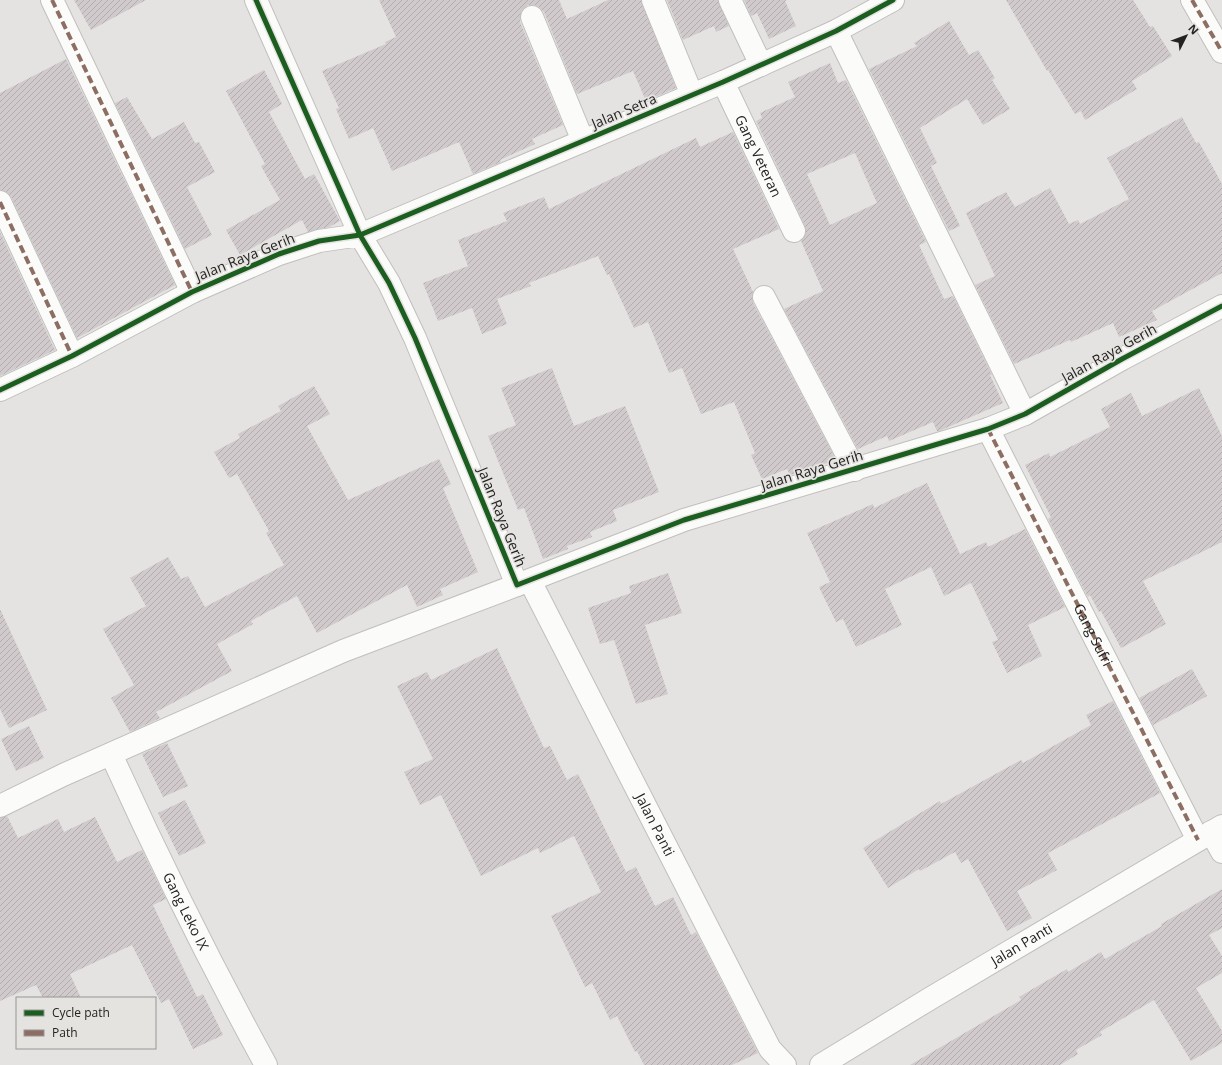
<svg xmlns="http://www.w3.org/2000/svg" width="1222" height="1065" font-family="'Open Sans',sans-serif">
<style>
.building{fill:url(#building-hatch);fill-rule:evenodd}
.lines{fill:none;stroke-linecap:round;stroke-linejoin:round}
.minor-casing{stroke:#c0bfbe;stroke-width:24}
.minor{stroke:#fbfbfa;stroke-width:22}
.quiet{stroke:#8d6e63;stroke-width:4;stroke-dasharray:8 4;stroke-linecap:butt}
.cycleway-casing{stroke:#e5e3e0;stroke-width:8}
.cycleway{stroke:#1b5e20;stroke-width:5}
.labels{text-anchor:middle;stroke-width:3.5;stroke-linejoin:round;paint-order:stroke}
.street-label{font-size:14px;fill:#242322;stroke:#e5e3e0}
</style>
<defs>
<pattern id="building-hatch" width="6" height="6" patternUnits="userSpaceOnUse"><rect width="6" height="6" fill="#d1cacc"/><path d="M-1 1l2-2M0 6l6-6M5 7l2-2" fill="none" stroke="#b3adaf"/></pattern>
</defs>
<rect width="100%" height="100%" fill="#e4e3e1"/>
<!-- building -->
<path class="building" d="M74,0H146L91,30Z
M379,0H559L567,19L608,0H641L676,88L646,101L633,71L577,94L544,12L539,7L534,5H528L522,10L520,16V22L563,125L532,139L535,144L500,160L501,162L473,174L459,142L392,171L373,128L349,139L336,109L339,108L322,71L386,44L385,42L396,37Z
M667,0H718L729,26L716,32L714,26L683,40Z
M744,0H787L785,1L796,26L769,39L757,13L751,16Z
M1006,0H1133L1150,27L1153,26L1172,56L1132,81L1137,89L1085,120L1081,111L1075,114L1048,70L1047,71Z
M949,21L969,55L978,50L995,78L992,80L1010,109L983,125L967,99L920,128L937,163L931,166L960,226L949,231L869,69L917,46L914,43Z
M66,59L175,285L77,338L11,197L7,192L0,190V93Z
M830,63L838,83L846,80L926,242L919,245L944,299L953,296L992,375H990L1003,403L939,431H937L933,422L889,441L887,436L858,449L784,309L823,291L801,241L806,232L805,226L756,121L762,118L760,113L795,97L788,82ZM855,153L877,203L830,225L807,174Z
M264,70L282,104L269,112L305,179L314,174L340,221L329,227L308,232L302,220L240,255L226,230L280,200L261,166L265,164L226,91Z
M127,97L152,139L184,122L195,143L199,142L215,172L187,187L212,235L185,249L115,103Z
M1182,117L1196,143L1199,142L1222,184V273L1152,311L1157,320L1119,337L1113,323L1071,342L1070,340L1014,364L975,285L995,276L966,213L1006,192L1015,207L1050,188L1069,224L1078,220L1080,224L1129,199L1107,158Z
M733,132L779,229L733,249L753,292V303L836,460L790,475L787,469L762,479L751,455L755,453L734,402L701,414L682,368L669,373L648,322L634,328L609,274L607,275L598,256L529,283L531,286L497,299L507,324L482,334L472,308L438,321L423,283L468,266L458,240L507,221L503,213L544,197L549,209L696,138L700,147Z
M0,232L55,350L0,376Z
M552,368L574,426L625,406L659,492L613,510L617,521L590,532L592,537L567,546L568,549L543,559L524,508L518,510L488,436L516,425L501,388Z
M314,386L330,414L307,426L348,500L439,459L451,484L443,488L478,572L440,589L443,595L417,607L407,585L317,633L297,596L251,621L253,624L217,644L232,671L156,712L160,718L130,732L111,698L134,685L103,629L146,606L130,578L168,557L181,579L188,576L205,607L284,565L266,533L269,531L237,474L229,478L214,452L240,438L238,434L281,411L278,406Z
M1199,388L1222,436V542L1143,581L1166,624L1121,648L1101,611L1099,612L1090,595L1088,597L1048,519L1051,517L1025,465L1049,453L1050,457L1110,427L1101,409L1131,393L1142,416Z
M927,483L960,554L986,542L988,547L1025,529L1065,607L1028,625L1042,656L1007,673L992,642L998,640L971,583L944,596L931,567L885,589L902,625L856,647L843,619L836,622L819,587L830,582L807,533L873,504L874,508Z
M668,573L682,613L645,625L668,694L636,704L614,640L600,644L588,608L631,593L629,586Z
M0,609L47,710L9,728L0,709Z
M497,648L544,748L550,746L567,780L578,774L626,872L636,867L655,906L673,897L691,935L696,932L758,1053L732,1065H644L637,1051L635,1052L617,1016L610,1020L592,983L585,987L551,916L601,892L574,836L540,853L538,848L481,876L441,795L420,805L404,772L433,759L397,686L427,672L431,680Z
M1192,669L1207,696L1153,725L1139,698Z
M1113,701L1160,793L1048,853L1057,870L1017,891L1032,918L1007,931L968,859L961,863L955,852L920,871L919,869L888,888L863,848L940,801L941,804L1021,760L1023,763L1091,725L1086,715Z
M29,726L44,758L16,771L1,739Z
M167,743L188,786L163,797L142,754Z
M185,800L206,843L179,856L158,813Z
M7,816L18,838L58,819L64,832L95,817L117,862L142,850L166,899L153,905L197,997L203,994L223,1035L193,1049L169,999L161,1003L132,945L70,974L81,998H43L36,985L0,1001V818Z
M1222,889V928L1209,935L1222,956V973L1196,988L1222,1031V1043L1191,1061L1154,1000L1100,1032L1102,1035L1076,1050L1078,1054L1060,1065H910L1021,1000L1019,997L1067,969L1068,972L1101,952L1105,959L1162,926L1161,924Z"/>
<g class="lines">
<defs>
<g id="minor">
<path d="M52,0L192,292"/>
<path d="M256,0L360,235L723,82L836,31L893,0"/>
<path d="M653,0L692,95"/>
<path d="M730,0L761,65"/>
<path d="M1192,0L1222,52"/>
<path d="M532,17L583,141"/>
<path d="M836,31L1025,414"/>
<path id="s1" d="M723,82L794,231"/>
<path d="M0,202L72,356"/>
<path d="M764,297L855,470"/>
<path d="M0,390L72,356L192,292L279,254L319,241L360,235L389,283L415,338L517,585L684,520L988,429L1025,414L1122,359L1222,306"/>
<path id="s2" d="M988,429L1198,840"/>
<path id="s3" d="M530,581L770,1049L785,1065"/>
<path id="s4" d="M111,754C159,860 210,963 266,1065"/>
<path d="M0,806L63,775L343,651L517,585"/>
<path d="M1211,832L1222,852"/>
<path id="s5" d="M821,1065L931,998L1222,826"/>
</g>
</defs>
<!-- minor casing -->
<use href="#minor" class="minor-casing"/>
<!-- minor -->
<use href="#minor" class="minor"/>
<!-- quiet -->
<path class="quiet" d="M52,0L192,292
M1192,0L1222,52
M0,202L72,356
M988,429L1198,840"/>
<defs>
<path id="cycleway" d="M256,0L360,235L723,82L836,31L893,0
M0,390L72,356L192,292L279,254L319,241L360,235L389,283L415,338L517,585L684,520L988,429L1025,414L1122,359L1222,306"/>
</defs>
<!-- cycleway casing -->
<use href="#cycleway" class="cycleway-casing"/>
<!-- cycleway -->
<use href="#cycleway" class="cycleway"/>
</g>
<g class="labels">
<!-- street labels -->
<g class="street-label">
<text transform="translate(624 111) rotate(-23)" y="5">Jalan Setra</text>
<text dy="5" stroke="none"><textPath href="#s1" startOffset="82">Gang Veteran</textPath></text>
<text transform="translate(245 257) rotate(-22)" y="5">Jalan Raya Gerih</text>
<text transform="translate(1109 353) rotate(-29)" y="5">Jalan Raya Gerih</text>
<text transform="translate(812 470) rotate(-17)" y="5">Jalan Raya Gerih</text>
<text transform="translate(502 517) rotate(68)" y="5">Jalan Raya Gerih</text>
<text dy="5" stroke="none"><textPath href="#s2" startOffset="231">Gang Sufri</textPath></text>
<text dy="5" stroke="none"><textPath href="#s3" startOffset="274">Jalan Panti</textPath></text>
<text dy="5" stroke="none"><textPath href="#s4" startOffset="174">Gang Leko IX</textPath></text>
<text dy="5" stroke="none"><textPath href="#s5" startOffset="234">Jalan Panti</textPath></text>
</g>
</g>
<!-- legend -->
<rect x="16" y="997" width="140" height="52" fill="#e5e3e0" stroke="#989694"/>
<rect x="24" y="1010" width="20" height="6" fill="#1b5e20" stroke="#989694"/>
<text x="52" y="1017" font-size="12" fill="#242322">Cycle path</text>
<rect x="24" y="1030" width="20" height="6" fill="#8d6e63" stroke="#989694"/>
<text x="52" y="1037" font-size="12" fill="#242322">Path</text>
<!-- north arrow -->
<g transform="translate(1186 36) rotate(48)" stroke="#e5e3e0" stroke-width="3" paint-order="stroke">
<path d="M0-3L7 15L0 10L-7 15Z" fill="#242322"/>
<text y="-6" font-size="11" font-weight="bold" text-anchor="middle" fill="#242322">N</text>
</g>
</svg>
